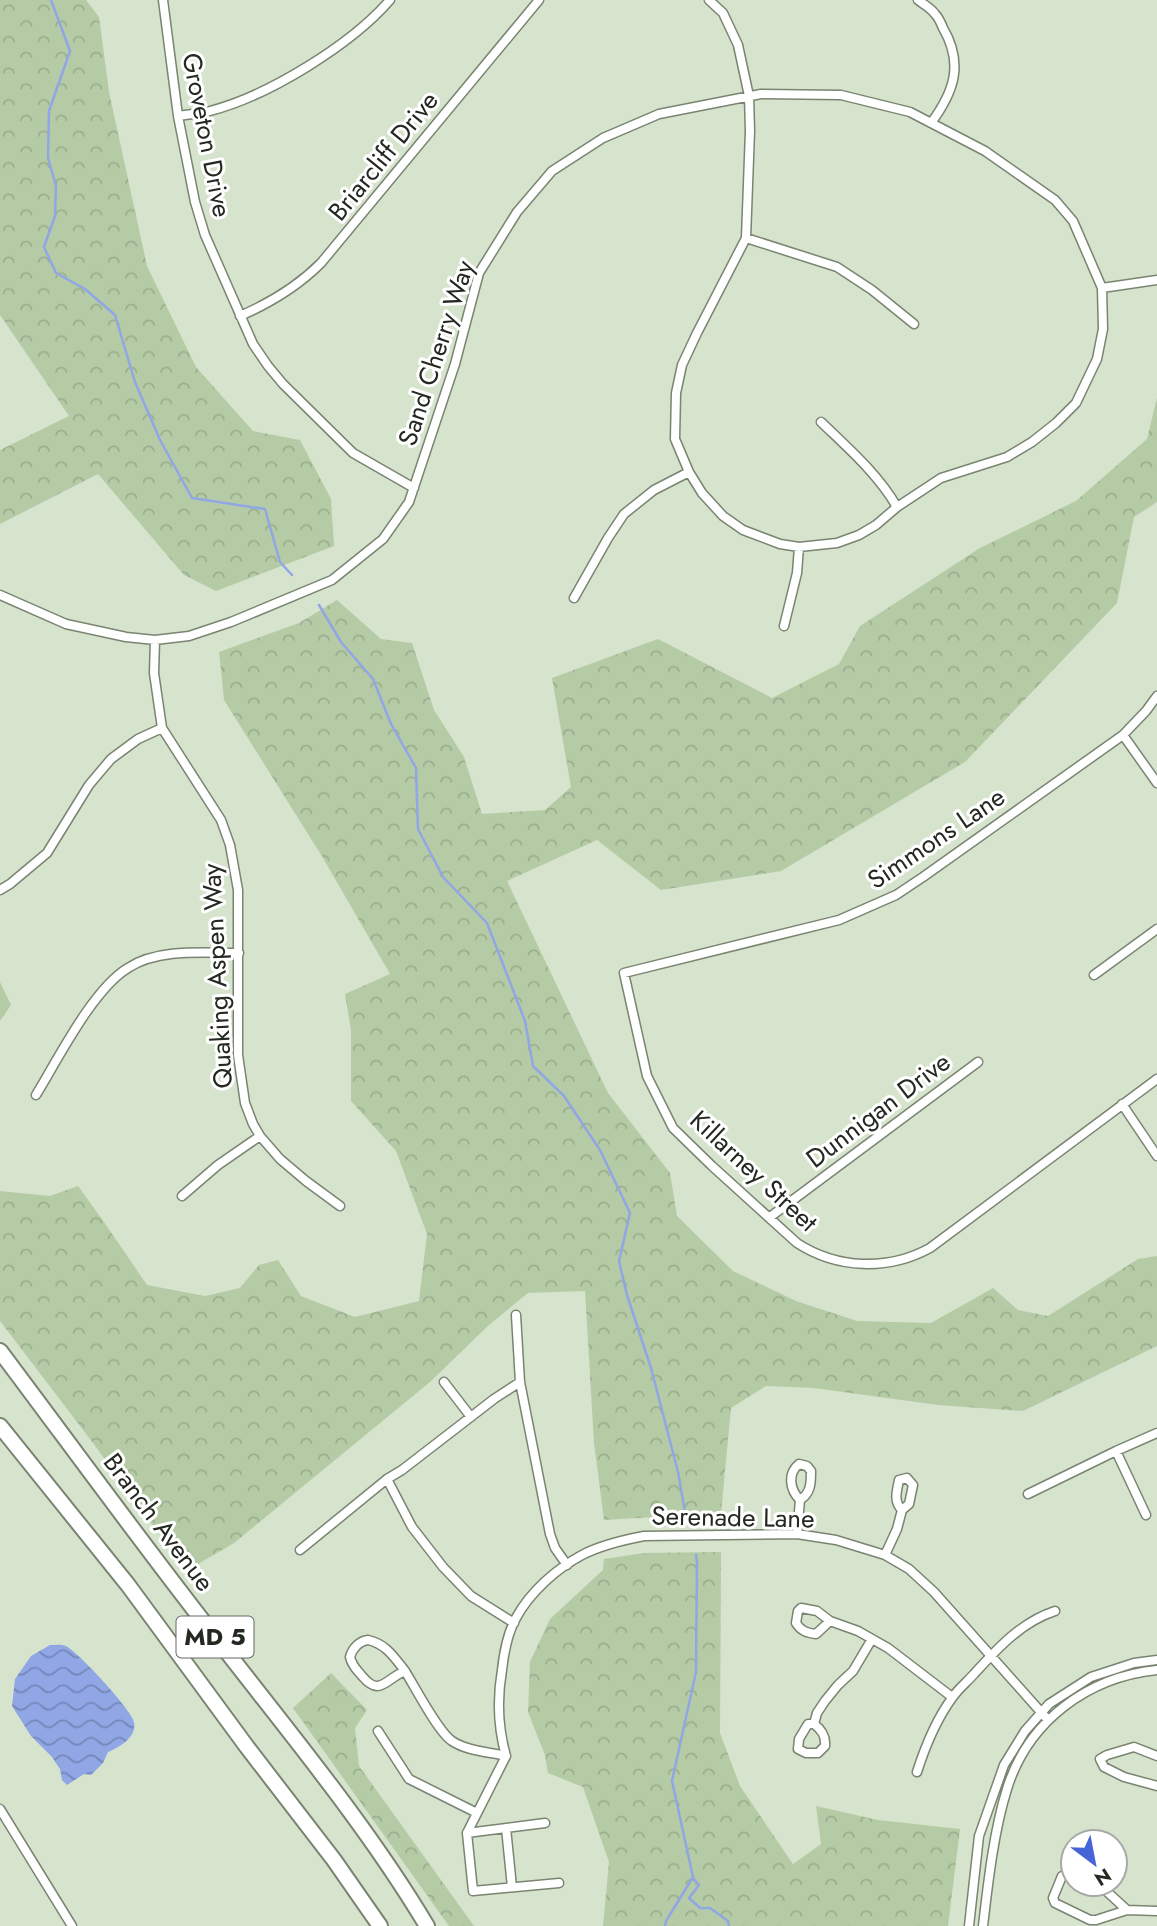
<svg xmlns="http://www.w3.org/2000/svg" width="1157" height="1926" font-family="Jost,sans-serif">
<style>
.forest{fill:url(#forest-crowns)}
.water{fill:url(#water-waves)}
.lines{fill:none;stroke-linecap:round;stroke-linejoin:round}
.stream{stroke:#90a6e5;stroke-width:2.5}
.minor-casing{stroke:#798471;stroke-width:11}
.trunk-casing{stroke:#798471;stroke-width:18}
.minor{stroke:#fff;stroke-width:8}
.trunk{stroke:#fff;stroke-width:14}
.labels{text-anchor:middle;stroke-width:6;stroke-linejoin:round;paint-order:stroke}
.shield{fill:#fff;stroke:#656863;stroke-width:2}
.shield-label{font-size:24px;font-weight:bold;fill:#232820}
.street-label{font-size:26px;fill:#232820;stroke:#fff}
</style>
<defs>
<pattern id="forest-crowns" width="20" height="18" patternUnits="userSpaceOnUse" patternTransform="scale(1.75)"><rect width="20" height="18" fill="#b5cba5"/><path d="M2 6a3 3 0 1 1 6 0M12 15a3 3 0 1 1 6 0" fill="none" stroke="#9bae8e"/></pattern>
<pattern id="water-waves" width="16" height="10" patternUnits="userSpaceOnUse" patternTransform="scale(1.75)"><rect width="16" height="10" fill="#90a6e5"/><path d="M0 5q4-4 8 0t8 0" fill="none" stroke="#7587b9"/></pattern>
</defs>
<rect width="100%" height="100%" fill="#d6e3cd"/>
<!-- forest -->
<path class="forest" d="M0,0H86L99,17L109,92L147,266L196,367L253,431L300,440L331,499L334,546L216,591L184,575L98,474L0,524V450L69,416L0,315Z
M1157,398V502L1134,517L1117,603L965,762L781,871L661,890L597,840L507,881L608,1093L670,1173L677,1216L733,1271L796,1301L857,1321L931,1323L993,1288L1018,1310L1048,1316L1138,1259L1157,1256V1346L1023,1411L938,1405L814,1388L766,1386L731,1408L721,1513L604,1520L594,1443L585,1291L528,1293L490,1324L430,1382L234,1543L186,1571L93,1443L0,1321V1191L50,1196L78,1186L104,1222L147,1285L205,1296L240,1288L259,1265L278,1260L301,1296L355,1317L419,1301L427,1234L396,1151L351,1101V1030L345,994L390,974L323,858L224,700L219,652L299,623L337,600L381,639L412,643L434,710L464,757L482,814L545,810L571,787L552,678L658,639L772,698L839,664L860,626L980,548L1076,501L1147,439Z
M0,982L11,1005L0,1021Z
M721,1552L720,1733L740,1786L793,1864L821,1844L816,1806L878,1820L960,1829L948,1926H603L609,1862L583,1787L548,1773L545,1755L528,1712L530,1662L550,1619L603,1570L604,1559L644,1553Z
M331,1673L367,1710L355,1728L359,1766L474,1926H449L293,1708Z"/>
<!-- water -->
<path class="water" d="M50,1645C55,1645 61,1644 66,1646C78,1652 131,1709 134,1722C137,1737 120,1747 108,1752L103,1763L91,1775L84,1774L67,1785L62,1780L60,1769L52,1757L31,1736L12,1706L15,1679L31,1656Z"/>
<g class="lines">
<!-- stream -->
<path class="stream" d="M51,0L70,51L49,111L48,158L56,186L55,216L44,247L56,273L85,289L115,315L135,382L160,440L192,498L265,509L280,562L292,575
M319,605L341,642L373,679L391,724L416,768L418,829L443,877L487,923L525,1021L533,1066L564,1096L600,1150L630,1213L619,1261L627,1295L651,1368L678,1472L686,1518
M693,1878L699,1885L689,1898L700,1908H710L728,1921L729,1926
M665,1926L666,1921L693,1877L672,1781L696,1672L697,1562L696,1555"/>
<defs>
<path id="minor" d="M163,0L178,116L195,202L205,235L253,344L268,366L283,384L353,453L414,488
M918,0C923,4 931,8 935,14C939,18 941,23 943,28C964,64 954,92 931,123
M178,116C188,114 200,114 210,111C268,96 351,45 390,0
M746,238L837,267L872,290L914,324
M1102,288L1157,280
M240,316C270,303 298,286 321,263L539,0
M821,422C848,448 878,474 897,507
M0,595L66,624L126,637L155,640L189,636L231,622L332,580L383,539L409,502L455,364L479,273L517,212L552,171L603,138L659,114L761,94L841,95L910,112L985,151L1055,200L1073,221L1102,288L1103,329L1097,359L1076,403L1056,423L1032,442L1007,457L941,478L897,507L876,525L859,535L837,543L799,547L780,544L743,530L723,516L702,493L689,472L675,439L676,393L682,365L697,333L746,238L750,131L749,96L738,45L723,13L709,0
M574,598L608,538L624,514L654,490L689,472
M784,626L797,573L799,547
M155,640L154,673L162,728L221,820L230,845L238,890V1055L245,1103L253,1124L260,1136L280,1159L306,1181L340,1206
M1157,696L1146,711L1123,735L923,877L896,895L839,920L624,973L647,1076L673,1128L712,1166L797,1243C837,1269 888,1271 930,1248L1157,1079
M1123,735L1157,783
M0,890L10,884L47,853L89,785L111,759L138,739L162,728
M1094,975L1157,929
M36,1095C58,1059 93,989 128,968C158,948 205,953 239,953
M1122,1104L1157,1156
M182,1196L218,1165L260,1136
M770,1217L978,1062
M516,1315L520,1382L550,1534L555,1548L567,1565
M444,1382L471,1417
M1116,1451L1146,1515
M387,1479L412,1527L443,1567L471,1596L514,1623
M1028,1494L1116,1451L1157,1433
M797,1534L800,1500C811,1493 811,1483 811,1471L807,1466L799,1464C787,1474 790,1490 800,1500
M300,1550L387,1479L402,1470L494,1399L520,1382
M885,1555L897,1529L902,1510C893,1501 897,1491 899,1480L907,1478L913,1485L909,1504L902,1510
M830,1621L816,1634C807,1633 801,1631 796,1623L798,1611L801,1608L817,1611L830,1621L858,1631L888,1648L952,1697
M368,1640C386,1644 394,1657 405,1671C384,1680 380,1697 362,1676C357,1670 352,1666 350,1657C352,1649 359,1641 368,1640Z
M405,1671C415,1687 438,1732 452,1741C467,1751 489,1752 506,1756
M814,1724C822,1730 826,1736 825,1746L818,1753H806L798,1749L799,1739L808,1724H814L817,1713L825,1701L838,1685L853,1671L872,1639
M378,1731L409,1779L477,1813
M506,1756C498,1728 497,1699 502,1670C504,1652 507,1634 516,1618C530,1592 556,1569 582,1555C601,1545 623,1540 644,1536L797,1534L836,1540L885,1555L909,1569L934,1592L1048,1720
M506,1756L467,1833L473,1891L559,1883
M1157,1756L1134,1747L1107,1755L1100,1759L1104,1767L1124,1777L1157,1786
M917,1772C925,1747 936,1720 952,1698C958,1689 967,1682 974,1674C997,1649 1021,1622 1055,1611
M0,1809L72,1926
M506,1828L512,1887
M467,1833L545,1823
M1073,1873L1062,1876L1053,1898L1055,1903L1090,1920H1096L1127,1910L1157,1911
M1095,1884L1103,1888L1127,1910
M969,1926L979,1836L1004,1765L1025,1731L1049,1704L1091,1677L1134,1663L1157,1660
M983,1926C988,1883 994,1830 1007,1789C1028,1721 1088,1677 1157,1670"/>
<path id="trunk" d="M0,1351C75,1451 149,1553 227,1652C296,1741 369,1829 427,1926
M0,1426L128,1585L247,1747L334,1860L380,1926"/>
</defs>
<!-- minor casing -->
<use href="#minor" class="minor-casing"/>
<!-- trunk casing -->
<use href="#trunk" class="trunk-casing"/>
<!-- minor -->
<use href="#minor" class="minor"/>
<!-- trunk -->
<use href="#trunk" class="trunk"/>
</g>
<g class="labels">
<!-- shield labels -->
<rect class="shield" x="176.5" y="1616.5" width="77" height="41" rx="5"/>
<g class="shield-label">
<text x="215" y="1645">MD 5</text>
</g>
<!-- street labels -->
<g class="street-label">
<text transform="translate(207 135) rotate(79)" y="9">Groveton Drive</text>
<text transform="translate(383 156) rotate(-51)" y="9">Briarcliff Drive</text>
<text transform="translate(436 353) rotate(-72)" y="9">Sand Cherry Way</text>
<text transform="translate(936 838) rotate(-34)" y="9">Simmons Lane</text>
<text transform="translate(217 976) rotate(-93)" y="9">Quaking Aspen Way</text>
<text transform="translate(878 1110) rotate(-37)" y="9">Dunnigan Drive</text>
<text transform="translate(754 1171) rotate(43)" y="9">Killarney Street</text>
<text transform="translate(733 1517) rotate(1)" y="9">Serenade Lane</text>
<text transform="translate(159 1522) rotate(53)" y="9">Branch Avenue</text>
</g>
</g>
<!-- north arrow -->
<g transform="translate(1094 1863) rotate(148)"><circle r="33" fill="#ffffff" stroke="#a7a9a6" stroke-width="2"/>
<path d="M0-5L12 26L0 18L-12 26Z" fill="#4764d7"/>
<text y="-10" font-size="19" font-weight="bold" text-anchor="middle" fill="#232820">N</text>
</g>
</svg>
